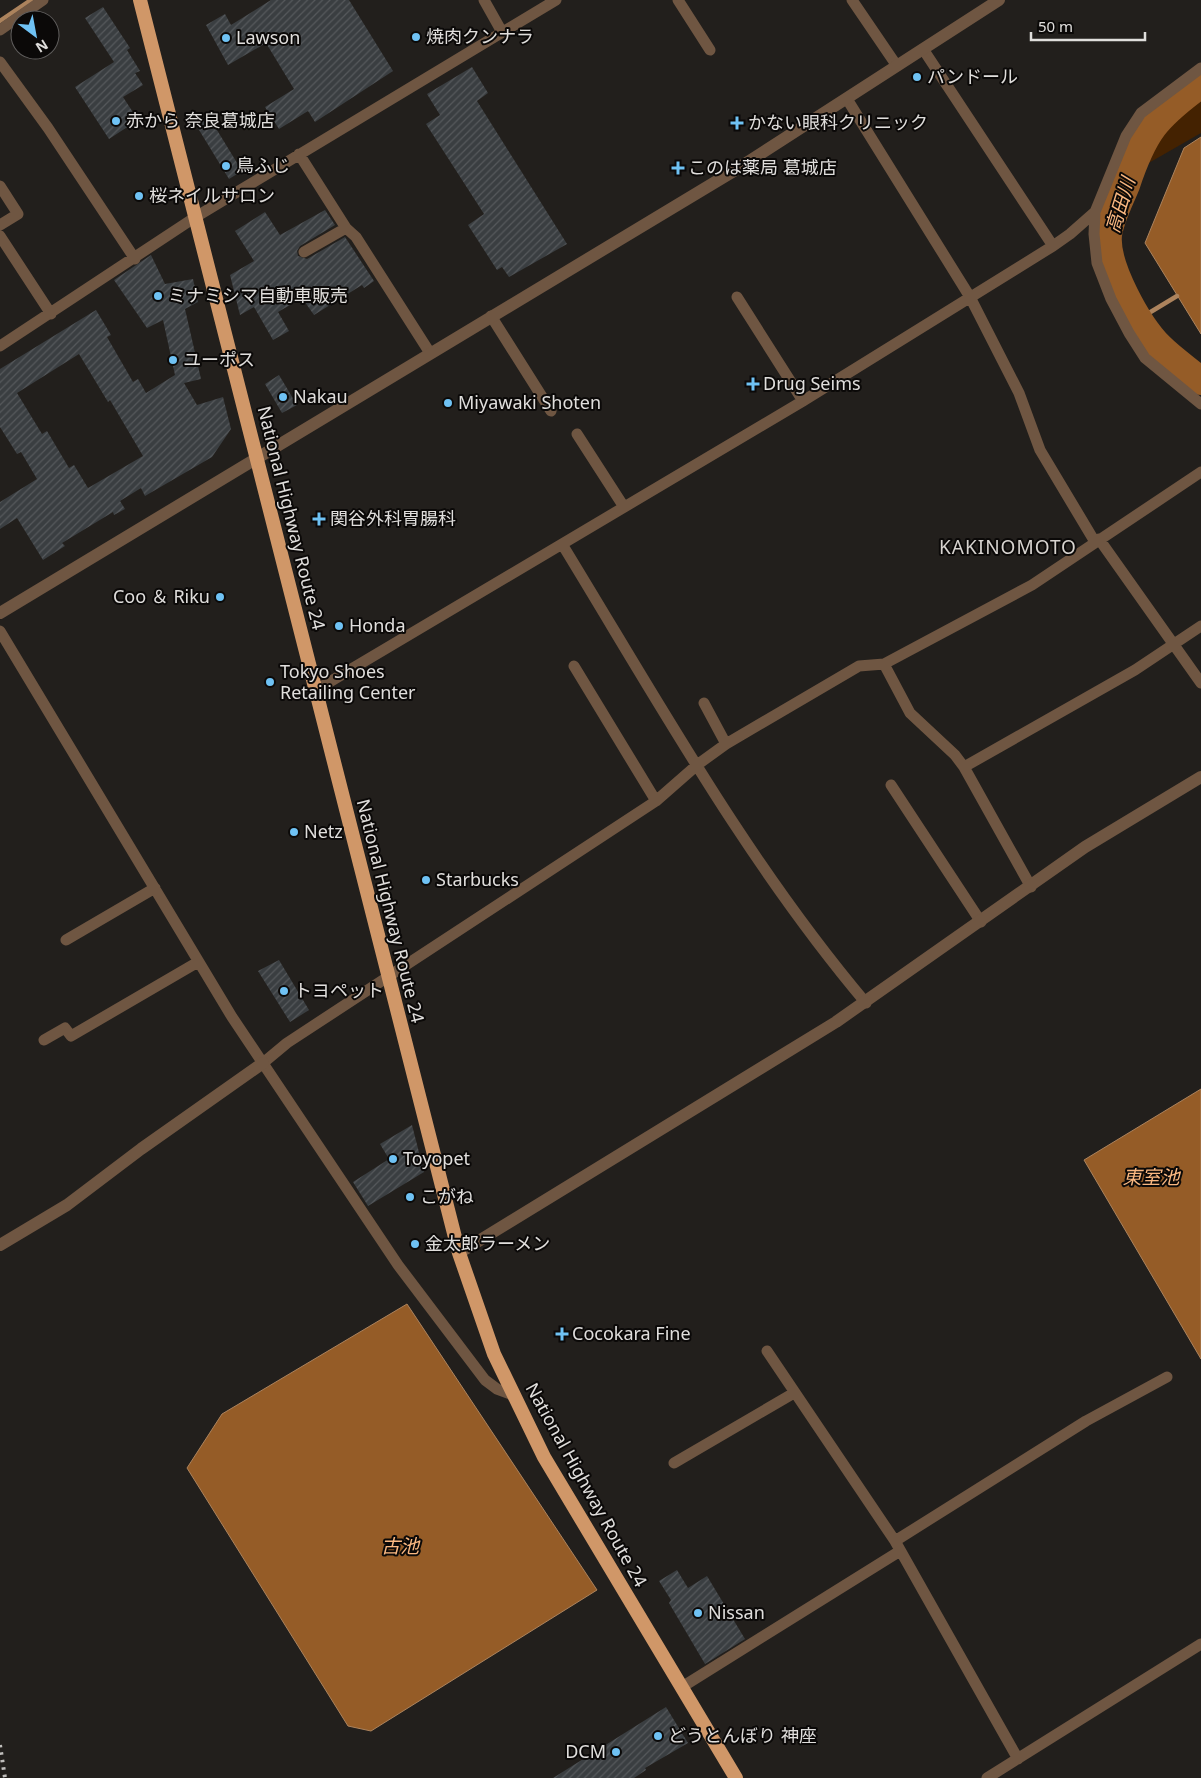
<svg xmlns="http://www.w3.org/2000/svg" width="1201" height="1778" font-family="'Noto Sans','Noto Sans JP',sans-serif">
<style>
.park{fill:#442201}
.water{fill:#955c27;stroke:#ac835d}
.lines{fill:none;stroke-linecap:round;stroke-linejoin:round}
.stream{stroke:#ac835d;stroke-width:4.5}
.river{stroke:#955c27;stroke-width:28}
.building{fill:url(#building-hatch);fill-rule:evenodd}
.minor{stroke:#6f5642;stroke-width:11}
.tertiary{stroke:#6f5642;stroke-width:12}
.trunk{stroke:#d09768;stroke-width:14}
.rail{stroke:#bfbdbb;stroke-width:4;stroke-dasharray:2.5 5;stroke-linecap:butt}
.poi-dot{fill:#6fc2f4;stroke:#0b0908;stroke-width:2}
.labels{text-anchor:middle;stroke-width:4;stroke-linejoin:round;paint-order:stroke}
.poi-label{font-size:18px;fill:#e0dedc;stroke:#0b0908;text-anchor:start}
.street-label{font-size:18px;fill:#e0dedc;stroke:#0b0908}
.water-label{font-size:19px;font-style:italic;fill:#fab881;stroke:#0b0908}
.neighbourhood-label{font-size:19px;letter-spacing:1px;fill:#d7d3cf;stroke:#0b0908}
</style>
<defs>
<pattern id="building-hatch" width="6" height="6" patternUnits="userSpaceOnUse" patternTransform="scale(1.25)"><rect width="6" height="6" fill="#3a3e41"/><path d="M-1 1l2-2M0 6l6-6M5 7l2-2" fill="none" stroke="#56595c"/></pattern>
</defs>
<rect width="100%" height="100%" fill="#221f1c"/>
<!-- park -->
<path class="park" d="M1201,90V133L1140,168C1144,131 1173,110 1201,90Z"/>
<!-- water -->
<path class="water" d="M1201,137V334L1145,243L1184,148Z
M1201,1089V1359L1084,1160Z
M407,1304L597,1590L371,1731L348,1726L187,1468L222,1414Z"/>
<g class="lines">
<!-- stream -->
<path class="stream" d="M0,21L31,0
M1139,319L1177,296"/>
<!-- river -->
<path class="river" d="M1201,84C1156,117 1144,131 1126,185C1120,200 1110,219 1108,235C1105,266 1138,325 1160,347C1172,359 1188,370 1201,381"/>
</g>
<!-- building -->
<path class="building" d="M271,0H349L393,71L315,122L308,111L279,129L265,107L294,89L266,43L228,65L206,25L225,14L231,25Z
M103,7L130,48L127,50L140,71L135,73L143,85L123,97L138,120L109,139L75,87L114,62L85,18Z
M472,67L488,93L477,101L567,244L509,277L502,267L497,270L468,225L484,214L426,124L440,115L427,94Z
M209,117L242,171L229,179L196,125Z
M325,210L335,225L300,246L297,251L298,256L307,259L345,237L374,281L364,288L362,285L314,315L302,298L278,312L289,331L273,340L254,307L240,315L230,275L254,261L235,231L265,212L280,235Z
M151,255L165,284L193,279L198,302L185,309L201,379L184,383L197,405L223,397L231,429L212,457L145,496L141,488L120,501L125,509L114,515L113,512L62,543L65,546L43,560L17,518L0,529V502L37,479L21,452L17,454L0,427V369L96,310L111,335L107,337L133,382L138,379L146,393L175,375L163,320L147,328L114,280ZM79,354L108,402L110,400L143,456L88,488L74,465L69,468L47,431L42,434L17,393Z
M279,375L297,405L282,413L265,384Z
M279,960L309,1010L290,1022L258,971Z
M412,1125L424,1172L368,1206L353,1182L389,1159L380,1144Z
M677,1570L688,1588L707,1576L745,1639L705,1664L669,1603L671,1600L659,1581Z
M666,1707L688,1743L645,1768L646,1770L634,1778H553Z"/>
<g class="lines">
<!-- minor -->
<path class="minor" d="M484,0L502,32
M678,0L710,50
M852,0L897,66
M0,30L43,0
M923,49L1053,246
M0,62L48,128L135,259
M1201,68L1141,113L1126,136L1095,212L1094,234L1097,263L1111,299L1129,333L1145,358L1201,404
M847,99L970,297L1019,393L1040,450L1095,542
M299,154L346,228L356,237L430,353
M0,186L18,214L0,225
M0,236L51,314
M304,252L346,228
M737,297L803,401
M491,316L551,411
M0,346L194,218L556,0
M577,434L624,507
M1099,539L1201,683
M562,544C658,701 747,862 866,1003
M0,631L232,1017L398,1265L485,1380L497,1389L513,1395
M884,664L910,713L955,755L964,767L1031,887
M574,666L656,801
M316,690L803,401L1053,246L1070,234L1095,212
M704,703L726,744
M964,767L1135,670L1201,626
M891,785L981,922
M66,940L155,888
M44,1040L65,1028L71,1036L198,962
M263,1063L287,1043L656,801L697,765L726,744L859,666L884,664L1032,585L1201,472
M767,1351L895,1541L1018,1759
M674,1463L794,1393
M895,1541L1086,1421L1167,1377
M682,1687L900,1551
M987,1778L1201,1644"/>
<!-- tertiary -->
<path class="tertiary" d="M0,613L737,169L999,0
M0,1245L67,1205L141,1149L263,1063
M459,1253L836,1022L1085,847L1201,777"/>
<!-- trunk -->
<path class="trunk" d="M140,0L459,1253L494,1354L544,1457L736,1778"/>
<!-- rail -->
<path class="rail" d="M0,1745L5,1778"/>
</g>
<!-- markers -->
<g class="poi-dot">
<circle cx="416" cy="37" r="5"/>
<circle cx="226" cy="38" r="5"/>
<circle cx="917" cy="77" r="5"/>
<circle cx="116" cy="121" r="5"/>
<path d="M734.5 115.5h5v5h5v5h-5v5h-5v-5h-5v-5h5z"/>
<circle cx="226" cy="166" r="5"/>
<path d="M675.5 160.5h5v5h5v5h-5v5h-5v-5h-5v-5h5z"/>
<circle cx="139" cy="196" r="5"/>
<circle cx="158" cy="296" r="5"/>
<circle cx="173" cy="360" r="5"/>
<path d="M750.5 376.5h5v5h5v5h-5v5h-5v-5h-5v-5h5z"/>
<circle cx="283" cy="397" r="5"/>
<circle cx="448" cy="403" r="5"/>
<path d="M316.5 511.5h5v5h5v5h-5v5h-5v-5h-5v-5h5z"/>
<circle cx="220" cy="597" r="5"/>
<circle cx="339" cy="626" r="5"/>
<circle cx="270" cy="682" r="5"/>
<circle cx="294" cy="832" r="5"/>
<circle cx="426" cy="880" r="5"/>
<circle cx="284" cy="991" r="5"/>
<circle cx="393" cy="1159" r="5"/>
<circle cx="410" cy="1197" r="5"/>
<circle cx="415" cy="1244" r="5"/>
<path d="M559.5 1326.5h5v5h5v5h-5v5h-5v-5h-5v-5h5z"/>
<circle cx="698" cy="1613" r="5"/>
<circle cx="658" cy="1736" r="5"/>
<circle cx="616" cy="1752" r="5"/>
</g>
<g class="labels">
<!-- poi labels -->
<g class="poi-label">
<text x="426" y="43">焼肉クンナラ</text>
<text x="236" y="44">Lawson</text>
<text x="927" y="83">パンドール</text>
<text x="126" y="127">赤から 奈良葛城店</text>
<text x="748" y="129">かない眼科クリニック</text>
<text x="236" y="172">鳥ふじ</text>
<text x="688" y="174">このは薬局 葛城店</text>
<text x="149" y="202">桜ネイルサロン</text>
<text x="168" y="302">ミナミシマ自動車販売</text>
<text x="183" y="366">ユーポス</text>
<text x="763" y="390">Drug Seims</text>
<text x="293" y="403">Nakau</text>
<text x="458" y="409">Miyawaki Shoten</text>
<text x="330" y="525">関谷外科胃腸科</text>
<text x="210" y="603" text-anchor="end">Coo ＆ Riku</text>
<text x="349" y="632">Honda</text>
<text x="280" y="678">Tokyo Shoes<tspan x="280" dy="21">Retailing Center</tspan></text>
<text x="304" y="838">Netz</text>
<text x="436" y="886">Starbucks</text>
<text x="294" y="997">トヨペット</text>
<text x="403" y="1165">Toyopet</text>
<text x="420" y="1203">こがね</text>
<text x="425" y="1250">金太郎ラーメン</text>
<text x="572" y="1340">Cocokara Fine</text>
<text x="708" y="1619">Nissan</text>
<text x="668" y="1742">どうとんぼり 神座</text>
<text x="606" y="1758" text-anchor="end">DCM</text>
</g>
<!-- street labels -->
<g class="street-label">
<text transform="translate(291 518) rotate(76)" y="6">National Highway Route 24</text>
<text transform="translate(390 911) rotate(76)" y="6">National Highway Route 24</text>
<text transform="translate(586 1485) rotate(61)" y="6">National Highway Route 24</text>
</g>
<!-- water labels -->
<g class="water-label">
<text transform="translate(1120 205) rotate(-73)" y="7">高田川</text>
<text x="1151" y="1184">東室池</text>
<text x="400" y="1553">古池</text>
</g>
<!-- neighbourhood labels -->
<g class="neighbourhood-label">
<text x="1008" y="554">KAKINOMOTO</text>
</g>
</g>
<!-- north arrow -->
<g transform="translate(35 35) rotate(148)"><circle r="24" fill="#0b0908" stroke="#605e5d"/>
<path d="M0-4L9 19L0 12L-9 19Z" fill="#6fc2f4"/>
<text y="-8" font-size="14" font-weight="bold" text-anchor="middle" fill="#e0dedc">N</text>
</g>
<!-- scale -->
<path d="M1031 32v8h114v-8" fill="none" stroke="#e0dedc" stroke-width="2.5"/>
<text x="1038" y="32" font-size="15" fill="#e0dedc" stroke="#0b0908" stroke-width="4" paint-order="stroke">50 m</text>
</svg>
